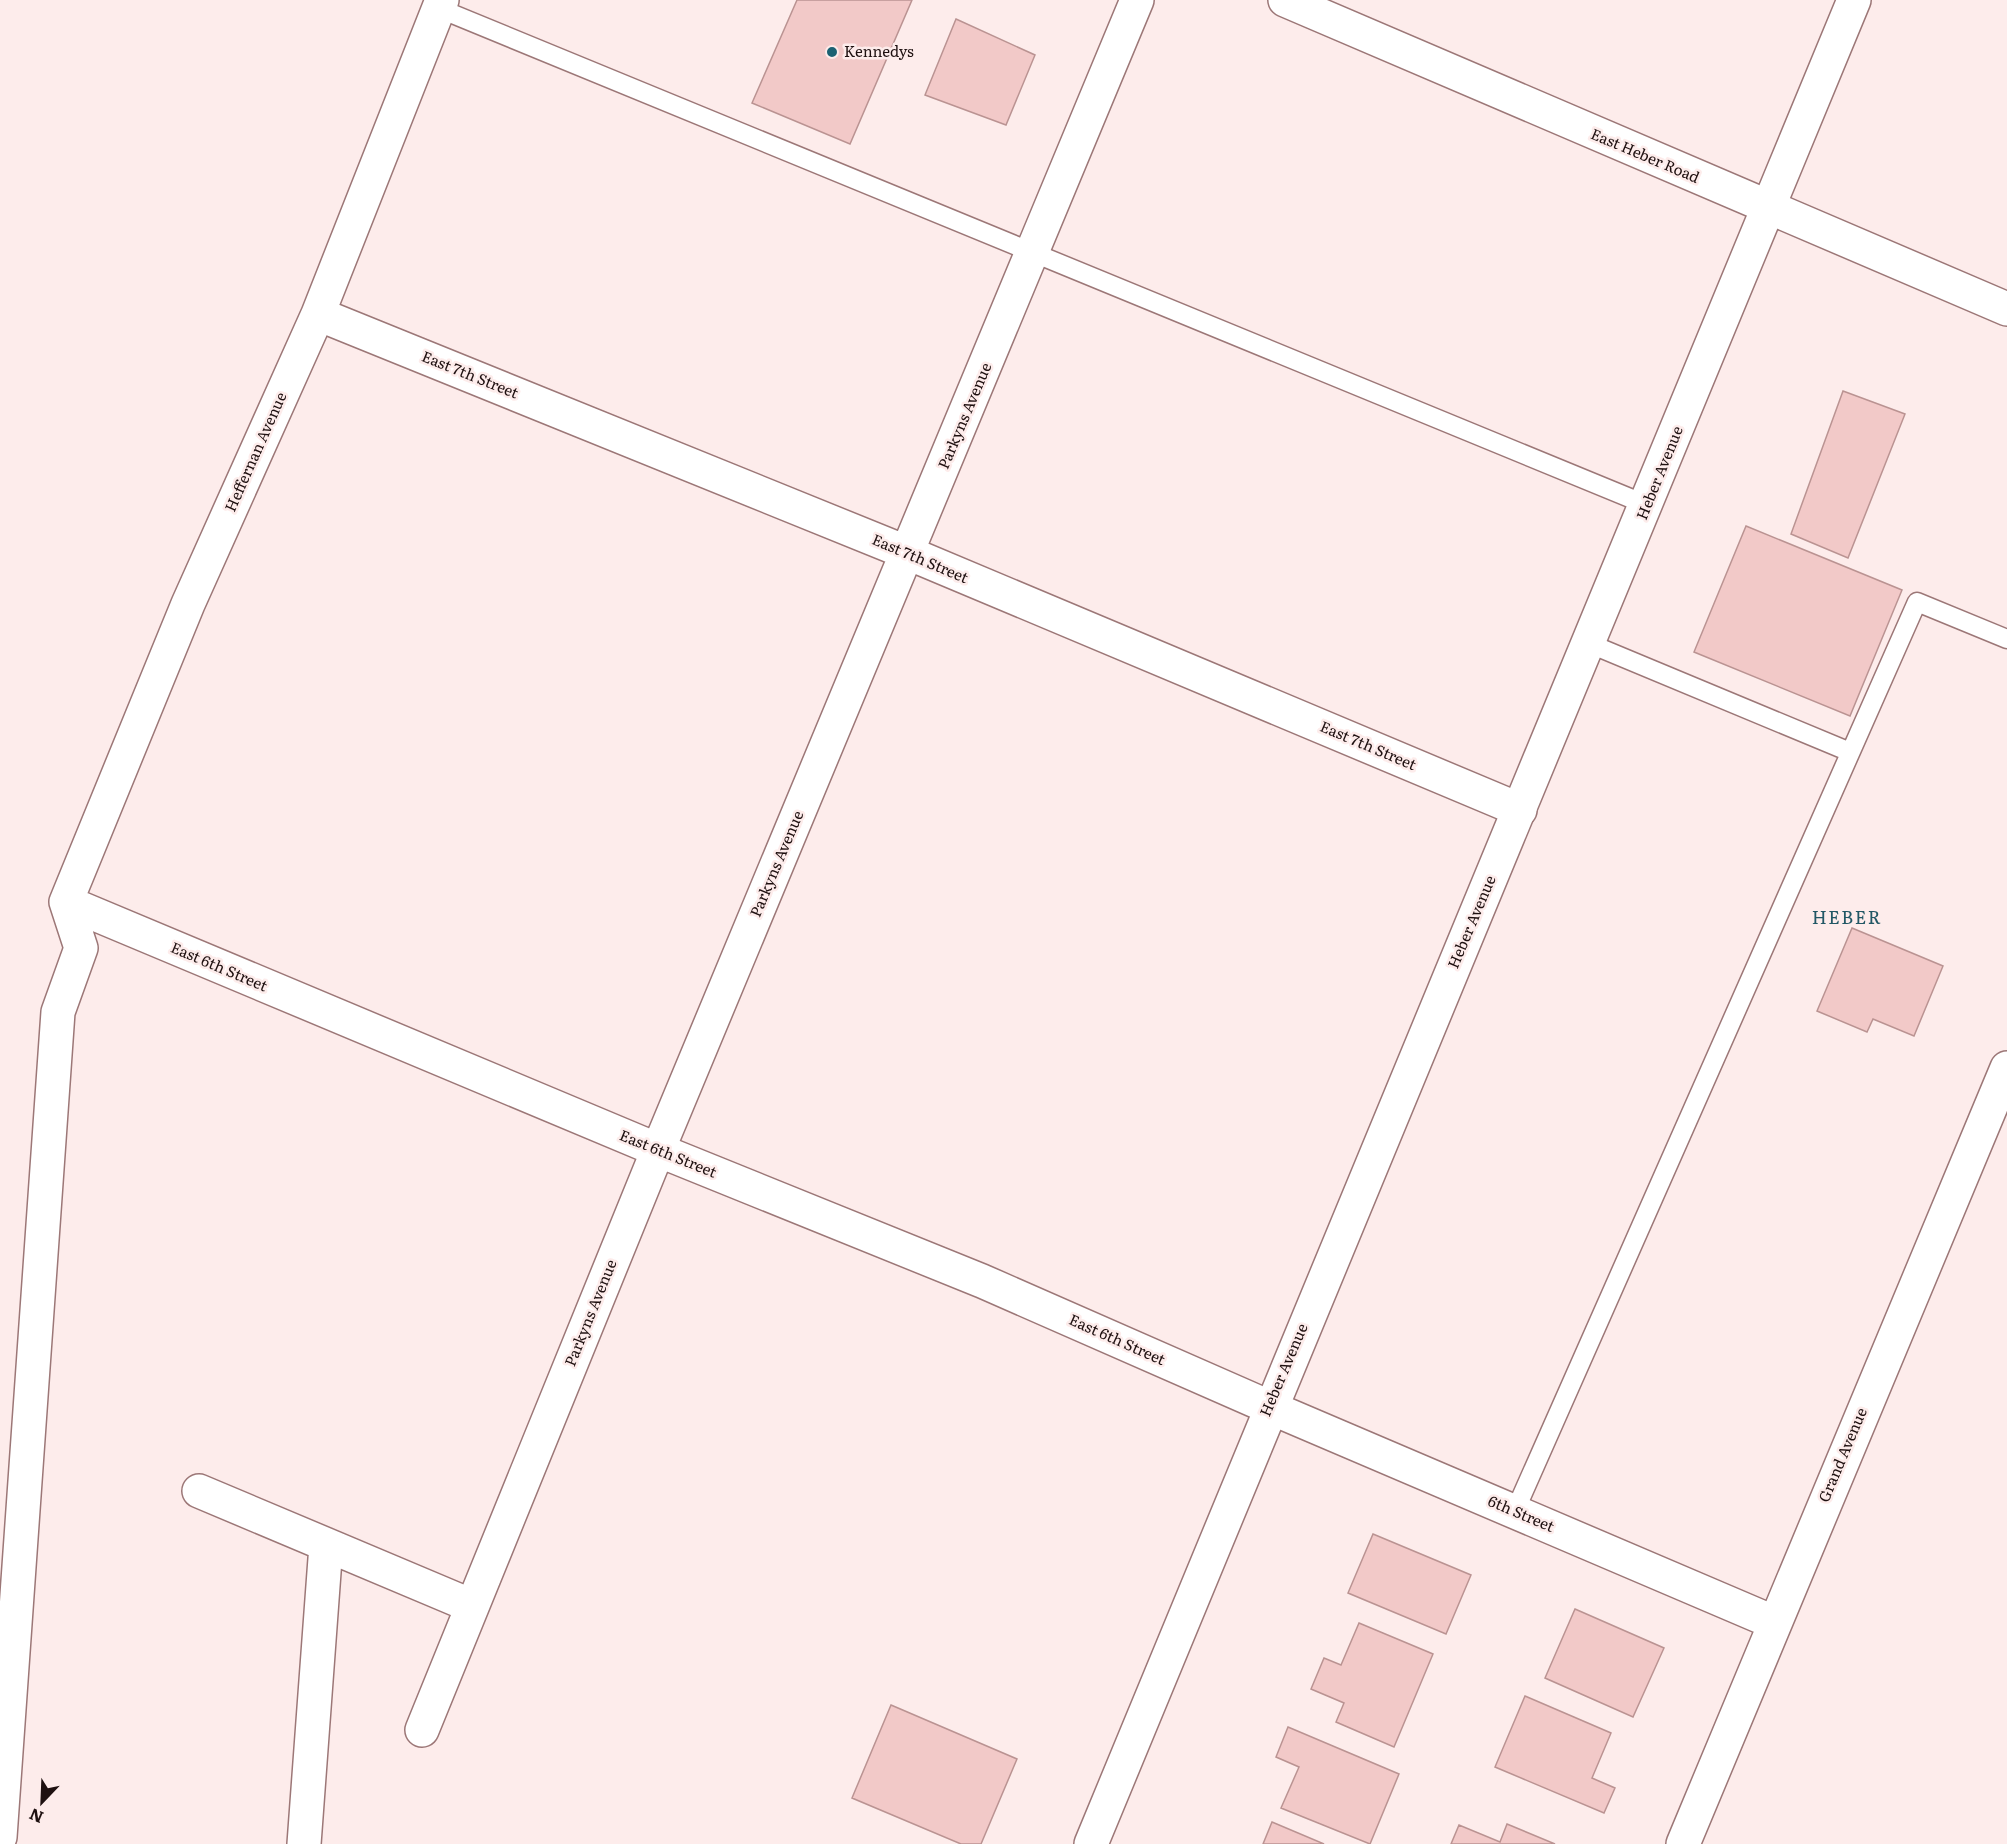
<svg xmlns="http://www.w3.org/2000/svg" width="2007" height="1844" font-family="Literata,serif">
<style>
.building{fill:#f2c9c8;stroke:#ba9392;stroke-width:1.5}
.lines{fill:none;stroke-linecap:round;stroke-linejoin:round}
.service-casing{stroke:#9c7777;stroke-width:21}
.minor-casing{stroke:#9c7777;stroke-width:36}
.tertiary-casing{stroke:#9c7777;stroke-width:36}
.secondary-casing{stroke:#9c7777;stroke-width:36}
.service{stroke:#fff;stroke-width:18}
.minor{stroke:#fff;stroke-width:33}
.tertiary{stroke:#fff;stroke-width:33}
.secondary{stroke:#fff;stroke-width:33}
.poi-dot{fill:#1b6172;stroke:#fdeceb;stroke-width:2}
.labels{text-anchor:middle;stroke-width:5;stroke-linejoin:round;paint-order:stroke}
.poi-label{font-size:15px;fill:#1e1010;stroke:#fdeceb;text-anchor:start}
.street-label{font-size:15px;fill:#1e1010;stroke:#fdeceb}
.quarter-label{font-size:18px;letter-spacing:1.5px;fill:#225765;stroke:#fdeceb}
</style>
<rect width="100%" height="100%" fill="#fdeceb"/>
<!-- building -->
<path class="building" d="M797,0H912L850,144L752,103Z
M956,19L1035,55L1006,125L925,95Z
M1843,391L1905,414L1848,558L1791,534Z
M1746,526L1902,590L1850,716L1694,652Z
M1852,928L1943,966L1914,1036L1873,1019L1867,1032L1817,1011Z
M1373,1534L1471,1575L1446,1634L1348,1593Z
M1575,1609L1664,1648L1633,1717L1545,1678Z
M1359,1623L1433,1654L1394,1747L1336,1722L1344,1703L1311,1689L1324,1658L1341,1665Z
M1525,1696L1611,1733L1592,1778L1615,1788L1604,1813L1495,1767Z
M891,1705L1017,1759L981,1844H961L852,1798Z
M1288,1727L1399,1774L1370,1844L1281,1808L1299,1767L1276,1757Z
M1272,1822L1324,1844H1263Z
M1507,1824L1555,1844H1451L1459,1825L1500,1842Z"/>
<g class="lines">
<defs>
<path id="service" d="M438,8L1647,505
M1588,643L1850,752
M1515,1511L1917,602L2007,639"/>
<path id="minor" d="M318,314L908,553L1520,810
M66,902L658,1150L982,1281L1269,1407L1773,1622
M66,902L188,604L318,314L442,0
M199,1491L472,1606
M422,1730L658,1150L1137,0
M0,1837L58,1012L81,948L66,902
M304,1844L326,1545
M1683,1844L2007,1068"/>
<path id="tertiary" d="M1091,1844C1341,1228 1600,615 1854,0"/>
<path id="secondary" d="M1285,0L2007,309"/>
</defs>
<!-- service casing -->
<use href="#service" class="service-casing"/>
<!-- minor casing -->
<use href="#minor" class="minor-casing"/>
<!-- tertiary casing -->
<use href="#tertiary" class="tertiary-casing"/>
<!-- secondary casing -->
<use href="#secondary" class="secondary-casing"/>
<!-- service -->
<use href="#service" class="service"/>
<!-- minor -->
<use href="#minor" class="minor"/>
<!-- tertiary -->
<use href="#tertiary" class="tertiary"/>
<!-- secondary -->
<use href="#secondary" class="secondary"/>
</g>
<!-- markers -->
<circle class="poi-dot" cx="832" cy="52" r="6"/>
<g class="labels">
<!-- poi labels -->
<g class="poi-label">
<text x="844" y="57">Kennedys</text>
</g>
<!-- street labels -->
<g class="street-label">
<text transform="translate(1645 156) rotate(23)" y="5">East Heber Road</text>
<text transform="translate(470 375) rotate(22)" y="5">East 7th Street</text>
<text transform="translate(965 416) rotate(-67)" y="5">Parkyns Avenue</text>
<text transform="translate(256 452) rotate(-66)" y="5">Heffernan Avenue</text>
<text transform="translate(1660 473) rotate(-68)" y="5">Heber Avenue</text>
<text transform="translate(920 559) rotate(23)" y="5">East 7th Street</text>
<text transform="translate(1368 746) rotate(23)" y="5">East 7th Street</text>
<text transform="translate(777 864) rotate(-67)" y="5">Parkyns Avenue</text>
<text transform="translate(1472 922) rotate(-67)" y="5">Heber Avenue</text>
<text transform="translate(219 967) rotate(23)" y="5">East 6th Street</text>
<text transform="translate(668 1154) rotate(22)" y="5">East 6th Street</text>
<text transform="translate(591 1313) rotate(-68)" y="5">Parkyns Avenue</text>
<text transform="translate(1117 1340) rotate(24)" y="5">East 6th Street</text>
<text transform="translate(1284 1370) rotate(-67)" y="5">Heber Avenue</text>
<text transform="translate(1843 1455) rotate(-67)" y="5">Grand Avenue</text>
<text transform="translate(1521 1514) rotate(23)" y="5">6th Street</text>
</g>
<!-- quarter labels -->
<g class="quarter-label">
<text x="1847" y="924">HEBER</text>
</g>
</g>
<!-- north arrow -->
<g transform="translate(42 1802) rotate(203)" stroke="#fdeceb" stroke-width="4.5" paint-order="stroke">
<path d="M0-4.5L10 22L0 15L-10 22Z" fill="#1e1010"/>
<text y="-9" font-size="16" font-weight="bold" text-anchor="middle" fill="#1e1010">N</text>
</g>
</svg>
